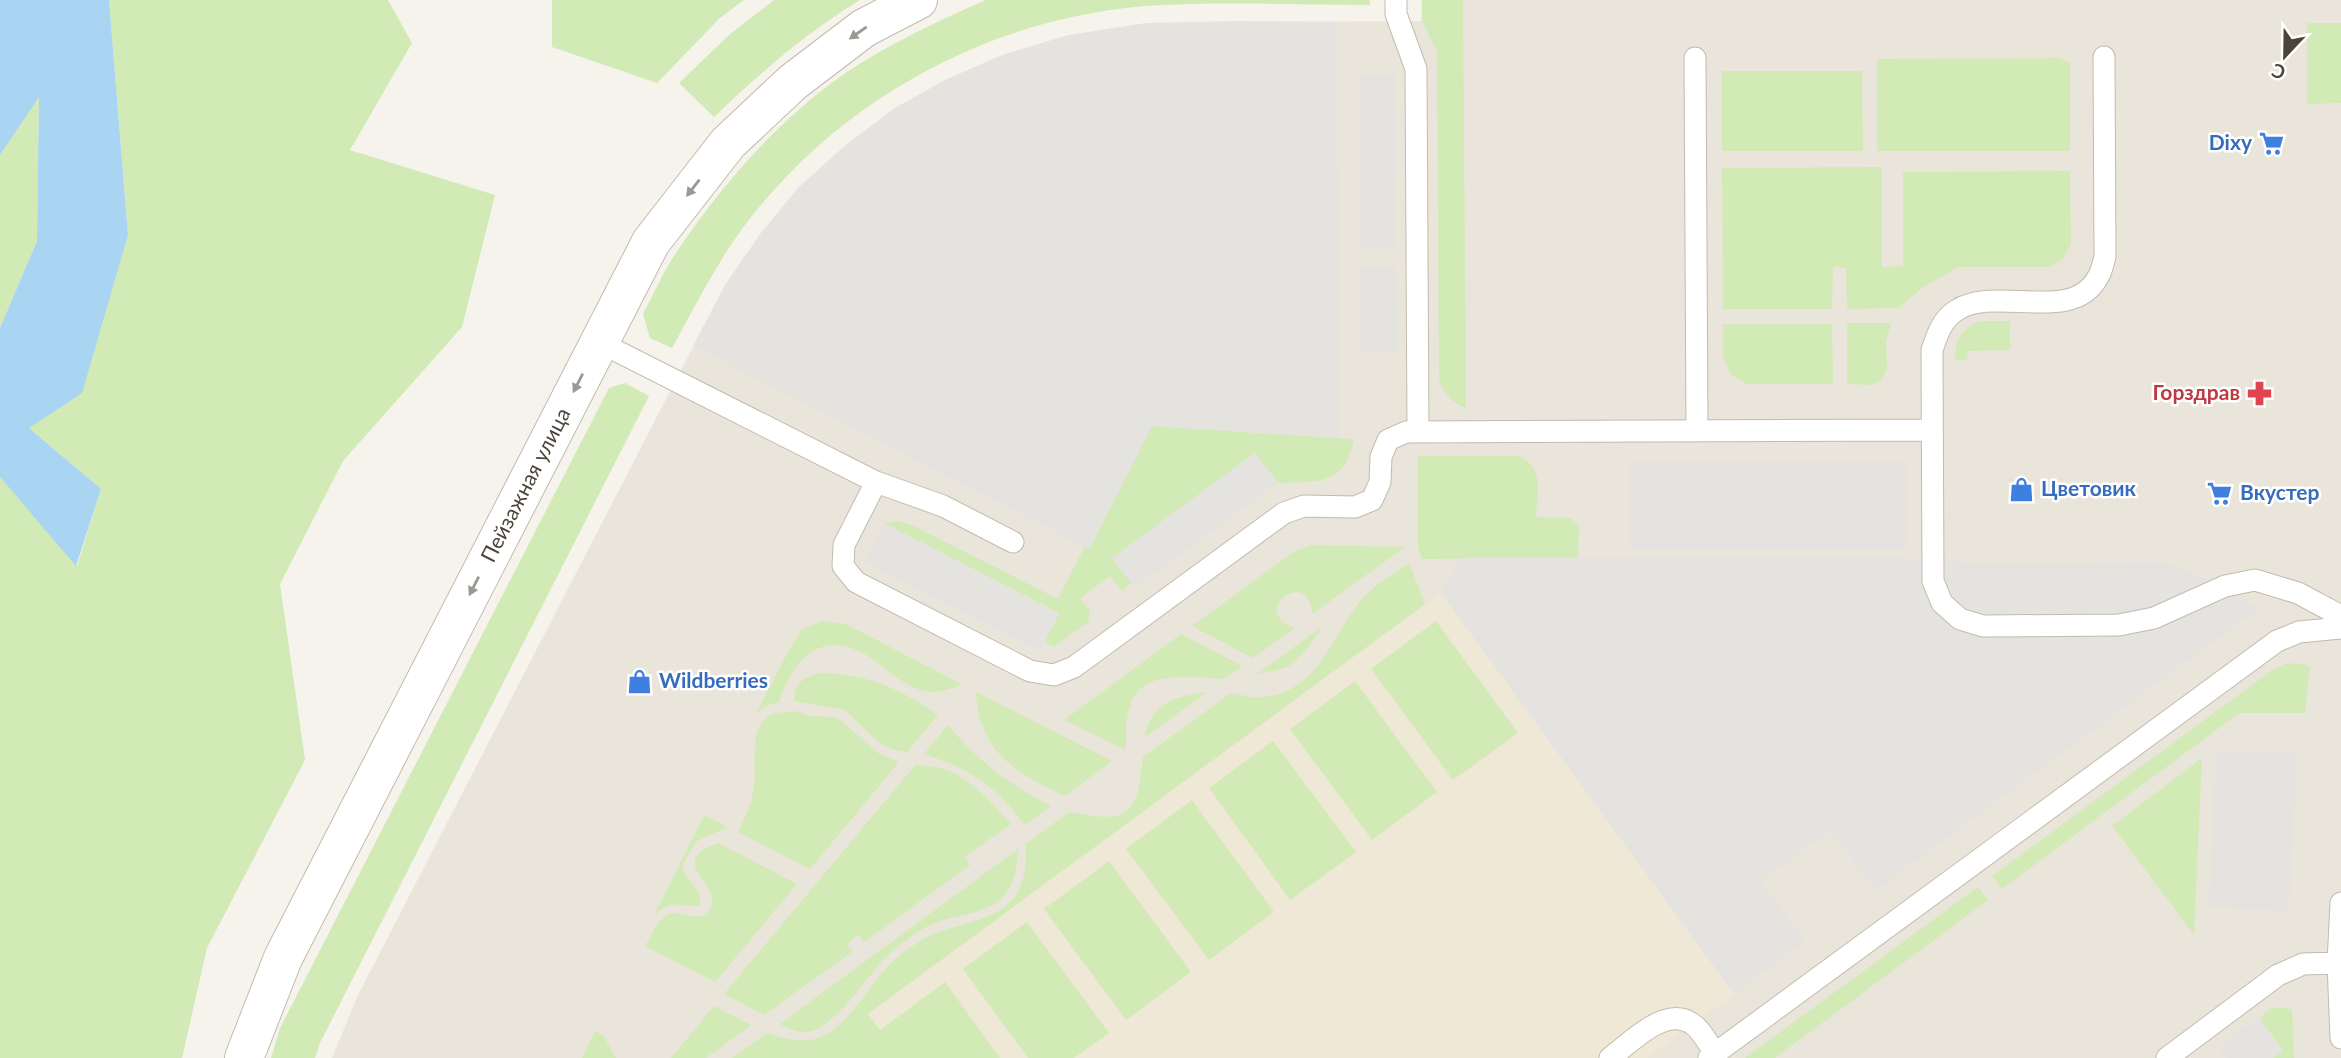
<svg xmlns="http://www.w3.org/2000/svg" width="2341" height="1058" font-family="Lato,sans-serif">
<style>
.residential{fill:#eae5da}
.education{fill:#efe8d6}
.green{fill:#d2eab5}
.parking{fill:#e5e3e0}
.water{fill:#a9d4f2}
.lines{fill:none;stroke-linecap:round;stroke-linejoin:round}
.lane-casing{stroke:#c2bbae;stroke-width:23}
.street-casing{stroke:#c2bbae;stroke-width:40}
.lane{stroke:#fff;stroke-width:21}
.street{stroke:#fff;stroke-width:38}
.oneway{fill:#9c9892}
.labels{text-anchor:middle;stroke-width:5;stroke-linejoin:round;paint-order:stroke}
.shop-label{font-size:21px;font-weight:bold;fill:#366cbe;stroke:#fff;text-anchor:start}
.health-label{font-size:21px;font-weight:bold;fill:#be3a42;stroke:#fff;text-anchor:end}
.street-label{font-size:21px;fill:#4b4439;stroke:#fff}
</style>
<rect width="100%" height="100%" fill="#f6f3ec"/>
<!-- residential -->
<path class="residential" d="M1422,0H2341V1058H332L357,997L725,285L761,233L799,187L846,145L895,108L947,79L1005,54L1069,35L1147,23L1421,21Z"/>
<!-- education -->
<path class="education" d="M1441,593L1734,994L1647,1058H807Z"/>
<!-- green -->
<path class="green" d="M109,0H388L412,43L350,150L495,195L462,327L343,461L280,584L305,760L207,948L182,1058H0V477L77,566L101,489L29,428L128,235Z
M552,0H744L720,18L657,83L552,47Z
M774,0H860C806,33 760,73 714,117L679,83L729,35Z
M986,0H1370V5C1296,5 1221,1 1147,6C991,18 844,97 748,221C718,260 696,305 672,348L650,338L643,314C654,294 663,272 676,253C721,185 784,113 853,68C895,41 940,20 986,0Z
M1422,0H1463L1466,408C1451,402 1445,395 1439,380L1437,52L1422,21Z
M2307,23H2341V103L2307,104Z
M2059,58L2070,63V151H1877V59Z
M1722,71H1862L1863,151H1722Z
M39,96L37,241L0,328V155Z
M1882,167V267L1903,266V172L2070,171L2071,244L2063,259L2048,267H1958L1922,288L1899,308L1847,309L1846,268L1833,267L1832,309H1723L1722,168Z
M1980,321H2010V350L1968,351L1967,360H1955C1955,340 1961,329 1980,321Z
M1847,323H1891L1886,342L1887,368L1882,379L1873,385L1847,384Z
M1723,324H1832L1833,384H1747L1731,375L1723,357Z
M625,383L649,396L320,1043L315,1058H271L280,1028L609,388Z
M1152,426L1354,439C1345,487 1318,481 1278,483L1255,453L1113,558L1131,583L1122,591L1110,576L1080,598L1090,611L1088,622L1054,647L1046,643V639L1059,613L884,523L898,521L912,525L1058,599L1085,546L1090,548Z
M1418,456H1519C1545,468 1537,492 1536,517L1571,518L1579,526L1578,558L1422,559L1418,547Z
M1311,545L1405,547L1312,614C1309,565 1247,612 1295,628L1253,658L1192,626L1295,551Z
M1409,563L1425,604L868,1014L880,1030L945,982L1000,1058H732L767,1033C786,1039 804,1045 823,1036C848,1025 870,986 888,966C896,957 907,950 917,943C944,924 986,925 1009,903C1026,887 1026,865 1026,844L1069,812C1128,823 1137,819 1143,757L1231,693C1241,695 1253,698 1263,697C1319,692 1331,636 1362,599C1374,585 1394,574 1409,563Z
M822,621L846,624L963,685C950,688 935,695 921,690C900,684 884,666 866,655C820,627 792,662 779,702L766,706L755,715L789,650L801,630Z
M1436,621L1518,733L1453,780L1371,669Z
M1323,626L1307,649L1288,667L1256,675Z
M1181,634L1242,666L1224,679C1194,677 1140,668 1130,706C1125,720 1126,736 1126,750L1064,720Z
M2298,663L2310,667L2305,713H2239L2002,889L1992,876L2274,669L2285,664Z
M820,673C867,674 900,688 938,715L907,752L891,749L877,741L845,710L794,701C795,681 803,678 820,673Z
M1355,681L1437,792L1372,840L1290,729Z
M976,692L1112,761L1065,796C1015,773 979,751 976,692Z
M1207,692L1145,737C1152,701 1175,697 1207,692Z
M795,711L810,716L834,717L842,721L878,753L899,762L810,869L738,832C746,816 752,802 754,785C757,763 747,725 773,714C779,712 789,712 795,711Z
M948,725C979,762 1008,784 1051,806L1025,825C994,785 972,770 924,754Z
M1273,741L1356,852L1290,900L1209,788Z
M2202,758L2194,935L2112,826Z
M916,764C924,766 935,766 943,769C971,778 992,803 1011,824L965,857L970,865L864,942L858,935L847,944L853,951L764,1015L724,994Z
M1192,800L1274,912L1209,960L1126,849Z
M704,815L728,827L697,841L682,866C685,881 706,891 699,906C677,907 674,898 654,915Z
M718,843L797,884L715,982L645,946C651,936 657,921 667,915C680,908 703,927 711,907C720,882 665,862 718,843Z
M1018,849C1017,866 1015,882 1004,895C990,913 961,914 940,921C927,926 914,933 903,943C896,948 889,954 883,960C865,980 832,1031 805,1032C796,1032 787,1028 780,1024Z
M1109,861L1191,972L1126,1020L1044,909Z
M1978,887L1988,900L1775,1058H1745Z
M1027,922L1109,1033L1074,1058H1028L963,969Z
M714,1006L751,1025L706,1058H671Z
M2281,1007L2292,1010L2294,1058H2273L2282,1051L2261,1021L2263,1014L2272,1008Z
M595,1031L603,1035L616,1058H582Z"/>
<!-- parking -->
<path class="parking" d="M1237,21L1337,22L1339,438L1152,426L1089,549L693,346L725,285L761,233L799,187L846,145L895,108L947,79L1005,54L1069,35L1147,23Z
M1360,74H1395L1396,249H1361Z
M1397,266V351H1361V267Z
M1255,453L1278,483L1135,588L1112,558Z
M1906,461V549H1629V462Z
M884,523L1059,614L1040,651L864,562Z
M1460,558H1906L1976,563L2163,562L2225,586L2258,609L1875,891L1830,831L1761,881L1805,942L1734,994L1441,593Z
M2216,750L2297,753L2289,911L2209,907Z
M2259,1017L2283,1051L2273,1058H2226L2217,1046Z"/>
<!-- water -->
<path class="water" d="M0,0H109L128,235L82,393L29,428L101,489L76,566L0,477V328L37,241L39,97L0,155Z"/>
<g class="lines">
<defs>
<path id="lane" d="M1396,0V14L1416,69L1418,431
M2104,57L2105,257C2103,263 2102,271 2098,277C2073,325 1995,285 1957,310C1942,319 1937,335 1932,350L1933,581L1942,603L1960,619L1983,626L2119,625L2154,618L2225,586L2255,580L2298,593L2341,616
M1695,58L1697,431
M599,342L876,482L943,506L1013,542
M876,482L844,545L843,566L856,582L1030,671L1054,675L1074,667L1284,513L1304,506L1355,507L1372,500L1380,482L1381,457L1388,440L1406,432L1932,430
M2341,903L2338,963L2341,1038
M1610,1058C1630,1043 1665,1006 1691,1023C1701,1029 1708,1044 1715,1053
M1709,1058L2277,641L2299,632L2341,628
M2167,1058L2278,975L2303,964L2338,963"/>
<g id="street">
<path id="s1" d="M244,1058L283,958L651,242L728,143L793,82L864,28L918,0"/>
</g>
</defs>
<!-- lane casing -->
<use href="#lane" class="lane-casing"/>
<!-- street casing -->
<use href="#street" class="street-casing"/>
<!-- lane -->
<use href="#lane" class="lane"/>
<!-- street -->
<use href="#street" class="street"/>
</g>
<!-- one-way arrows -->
<defs><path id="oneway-solid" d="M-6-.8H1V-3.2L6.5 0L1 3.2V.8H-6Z" transform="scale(1.75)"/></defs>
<g class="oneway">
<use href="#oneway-solid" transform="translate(858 33) rotate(145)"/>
<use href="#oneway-solid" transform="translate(693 188) rotate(128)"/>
<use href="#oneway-solid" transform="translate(578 383) rotate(117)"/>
<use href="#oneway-solid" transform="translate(474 586) rotate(117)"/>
</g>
<!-- icons -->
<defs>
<symbol id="supermarket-bare" viewBox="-9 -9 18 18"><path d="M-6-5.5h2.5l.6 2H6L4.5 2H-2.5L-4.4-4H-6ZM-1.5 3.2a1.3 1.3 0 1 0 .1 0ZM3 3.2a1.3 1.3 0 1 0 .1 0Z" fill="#3f7fe0" stroke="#fff" stroke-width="2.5" paint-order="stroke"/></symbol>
<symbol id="pharmacy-bare" viewBox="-9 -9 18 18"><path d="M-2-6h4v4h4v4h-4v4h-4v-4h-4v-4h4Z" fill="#e0444e" stroke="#fff" stroke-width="2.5" paint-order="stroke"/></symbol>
<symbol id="shop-bare" viewBox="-9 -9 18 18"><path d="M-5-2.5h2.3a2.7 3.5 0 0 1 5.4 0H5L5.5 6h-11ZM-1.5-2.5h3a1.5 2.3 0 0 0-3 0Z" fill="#3f7fe0" stroke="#fff" stroke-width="2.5" paint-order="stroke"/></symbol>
</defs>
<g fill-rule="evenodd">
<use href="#supermarket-bare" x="2254" y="126" width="35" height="35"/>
<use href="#pharmacy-bare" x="2242" y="376" width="35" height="35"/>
<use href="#shop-bare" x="2004" y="472" width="35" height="35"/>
<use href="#supermarket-bare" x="2202" y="476" width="35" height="35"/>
<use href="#shop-bare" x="622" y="664" width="35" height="35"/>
</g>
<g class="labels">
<!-- shop labels -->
<g class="shop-label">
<text x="2252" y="150" text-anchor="end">Dixy</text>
<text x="2041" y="496">Цветовик</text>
<text x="2240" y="500">Вкустер</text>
<text x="659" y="688">Wildberries</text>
</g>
<!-- health labels -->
<g class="health-label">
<text x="2240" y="400">Горздрав</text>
</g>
<!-- street labels -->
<g class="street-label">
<text dy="7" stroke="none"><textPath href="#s1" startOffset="639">Пейзажная улица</textPath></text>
</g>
</g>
<!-- north arrow -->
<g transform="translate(2285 56) rotate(202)" stroke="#ffffff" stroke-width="5" paint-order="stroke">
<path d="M0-5L12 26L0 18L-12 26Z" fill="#4b4439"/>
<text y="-10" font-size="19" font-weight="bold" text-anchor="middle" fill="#4b4439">С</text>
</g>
</svg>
